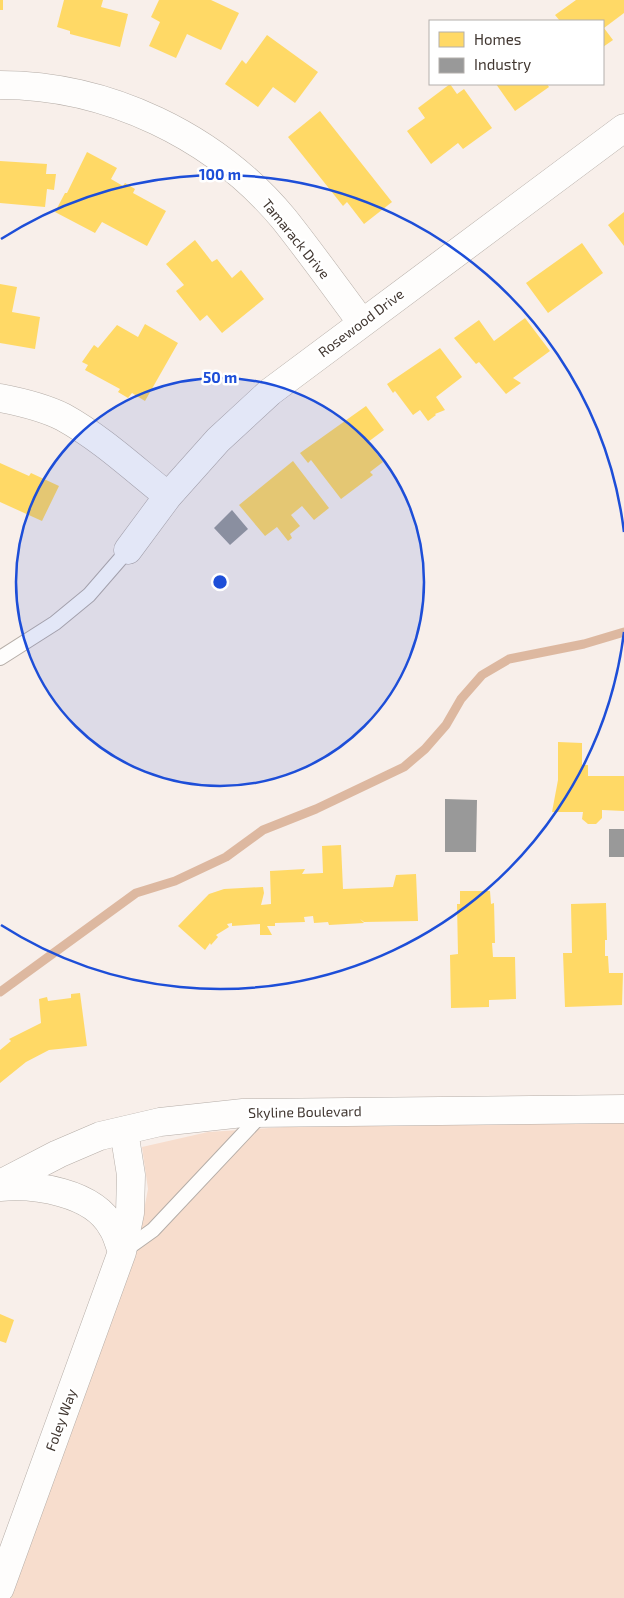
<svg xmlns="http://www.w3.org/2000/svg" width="624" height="1598" font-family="'Exo 2',sans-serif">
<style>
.green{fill:#f7ddcd}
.homes{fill:#ffd966}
.industry{fill:#999}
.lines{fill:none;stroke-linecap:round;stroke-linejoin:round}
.stream{stroke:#ddb8a0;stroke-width:9}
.lane-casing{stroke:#b5ada7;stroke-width:16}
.street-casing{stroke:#b5ada7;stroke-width:29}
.secondary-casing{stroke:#b5ada7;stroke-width:29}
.lane{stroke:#fefdfc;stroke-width:14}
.street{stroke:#fefdfc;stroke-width:28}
.secondary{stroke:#fefdfc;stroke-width:28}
.ring{fill:none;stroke:#1d4ed8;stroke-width:2.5}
.labels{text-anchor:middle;stroke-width:5;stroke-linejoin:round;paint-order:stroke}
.street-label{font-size:14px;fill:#403630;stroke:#fff}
.centre{fill:#1d4ed8;stroke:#fff;stroke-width:2.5}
.ring-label{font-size:15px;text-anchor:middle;font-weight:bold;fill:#1d4ed8;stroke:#fff;stroke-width:5;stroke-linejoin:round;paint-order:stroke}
</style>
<rect width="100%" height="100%" fill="#f8efea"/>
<!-- green -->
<path class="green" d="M624,1122V1598H11L136,1252L148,1189L142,1147L208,1132L286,1127Z"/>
<!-- homes -->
<path class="homes" d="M0,0H3V10H0Z
M64,0H103L101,7L128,14L120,47L70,34V31L57,27Z
M159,0H211L239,13L221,50L187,34L176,58L149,46L160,22L151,17Z
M576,0H624V13L604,28L613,40L603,47V21H560L555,15Z
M267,35L318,72L295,103L273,87L258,107L225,84L242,60L246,64Z
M450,84L457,94L464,89L492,128L463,149L458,143L431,164L407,131L425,118L418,108Z
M496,84H547L549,87L515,111Z
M320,111L392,202L364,224L347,202L343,206L288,137Z
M87,152L117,168L111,179L123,186L125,183L135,189L133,193L166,211L147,246L102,222L95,233L55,212L65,193H67Z
M0,161L47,164L46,174H56L54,190L47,189L45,207L0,203Z
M624,212V246L608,225Z
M195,240L212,262L217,259L232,278L241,270L264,299L222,333L207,315L200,321L176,291L184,285L166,264Z
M582,243L603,273L548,313L526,283Z
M0,284L17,287L12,312L40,317L35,349L0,343Z
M525,318L550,351L513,378L521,383L506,394L479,362L476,364L454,338L479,320L494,341Z
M145,324L178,343L145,401L132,393L128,398L118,392L120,389L85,370L88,365L82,362L94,345L98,348L117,325L138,337Z
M440,348L462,377L436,397L445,410L435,414L436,415L428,421L420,410L413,415L395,391L393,393L387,384Z
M366,406L384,430L368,442L383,462L370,472L373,475L341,499L311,460L308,463L300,453Z
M293,461L329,508L314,520L302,506L291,515L300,526L290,534L292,538L288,541L277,527L265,536L239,505Z
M0,463L29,476L31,473L59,486L42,521L0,502Z
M558,742L582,743V765H588V776H624V811L602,810V818L596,824H588L582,819L583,812H552L558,780Z
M341,845L343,889L393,887L396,875L416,874L418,921L364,922L360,919L364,923L329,925L328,922L314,923L313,916L304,917L305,922L275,923V926H267L272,935H260V924L232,926V923L227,924L229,927L216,935L218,937L211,945L210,943L205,950L178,926L209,894L224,889L263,887L264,893L261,905L271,904L270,871L305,869L302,874L323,873L322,846Z
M460,891H490L491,904L494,903L495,943H492L493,957H515L516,999L489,1000V1007L451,1008L450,955L458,954L457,904H460Z
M606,903L607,940H605V956H608L609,973H623L622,1005L565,1007L563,953H572L571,904Z
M80,993L87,1046L49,1050L26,1062L0,1083V1050L11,1041L9,1039L41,1023L39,999L47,997L48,1001L71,998V994Z
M0,1314L14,1320L6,1343L0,1341Z"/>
<!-- industry -->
<path class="industry" d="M232,510L248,529L230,545L214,528Z
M445,799L477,800L476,852H445Z
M609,829H624V857H609Z"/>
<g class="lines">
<!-- stream -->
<path class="stream" d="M0,992L136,893L175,881L226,857L263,830L316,809L404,767L425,749L446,725L461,699L482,675L509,659L584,644L624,632"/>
<defs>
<path id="lane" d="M0,658L55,623L89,595L128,550
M125,1250L153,1230L263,1113"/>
<path id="street" d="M0,85C108,85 215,136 284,219C311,253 336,288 362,323
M0,398C21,402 43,407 63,417C101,438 134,469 168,496
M128,550L168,496L218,440L270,392L624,128
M0,1187C35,1184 93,1192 112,1227C117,1234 119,1244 122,1252
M0,1588L122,1252L130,1213L131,1175L124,1131"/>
<path id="secondary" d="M0,1184L58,1154L100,1136L160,1122L243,1113L624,1109"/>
</defs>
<!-- lane casing -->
<use href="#lane" class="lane-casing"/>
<!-- street casing -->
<use href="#street" class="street-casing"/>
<!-- secondary casing -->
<use href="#secondary" class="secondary-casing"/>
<!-- lane -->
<use href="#lane" class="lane"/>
<!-- street -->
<use href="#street" class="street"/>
<!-- secondary -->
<use href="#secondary" class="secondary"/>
</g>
<!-- distance rings -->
<circle cx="220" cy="582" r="204" fill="#1d4ed8" fill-opacity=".12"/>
<g class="ring">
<circle cx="220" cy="582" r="204"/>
<path d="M624 632A407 407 0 0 1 1 925M1 239A407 407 0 0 1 624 532"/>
</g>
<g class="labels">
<!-- street labels -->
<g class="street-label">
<text transform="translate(296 239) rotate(51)" y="5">Tamarack Drive</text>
<text transform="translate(361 323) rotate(-37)" y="5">Rosewood Drive</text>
<text transform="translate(305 1112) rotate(-1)" y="5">Skyline Boulevard</text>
<text transform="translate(61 1420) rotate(-70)" y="5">Foley Way</text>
</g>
</g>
<circle cx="220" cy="582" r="8" class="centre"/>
<g class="ring-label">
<text x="220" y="180">100 m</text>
<text x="220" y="383">50 m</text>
</g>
<!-- legend -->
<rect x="429" y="20" width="175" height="65" fill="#ffffff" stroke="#b3afac"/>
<rect x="439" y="32" width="25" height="15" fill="#ffd966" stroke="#b3afac"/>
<text x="474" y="45" font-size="15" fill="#403630">Homes</text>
<rect x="439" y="58" width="25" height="15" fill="#999999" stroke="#b3afac"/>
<text x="474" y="70" font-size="15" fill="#403630">Industry</text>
</svg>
